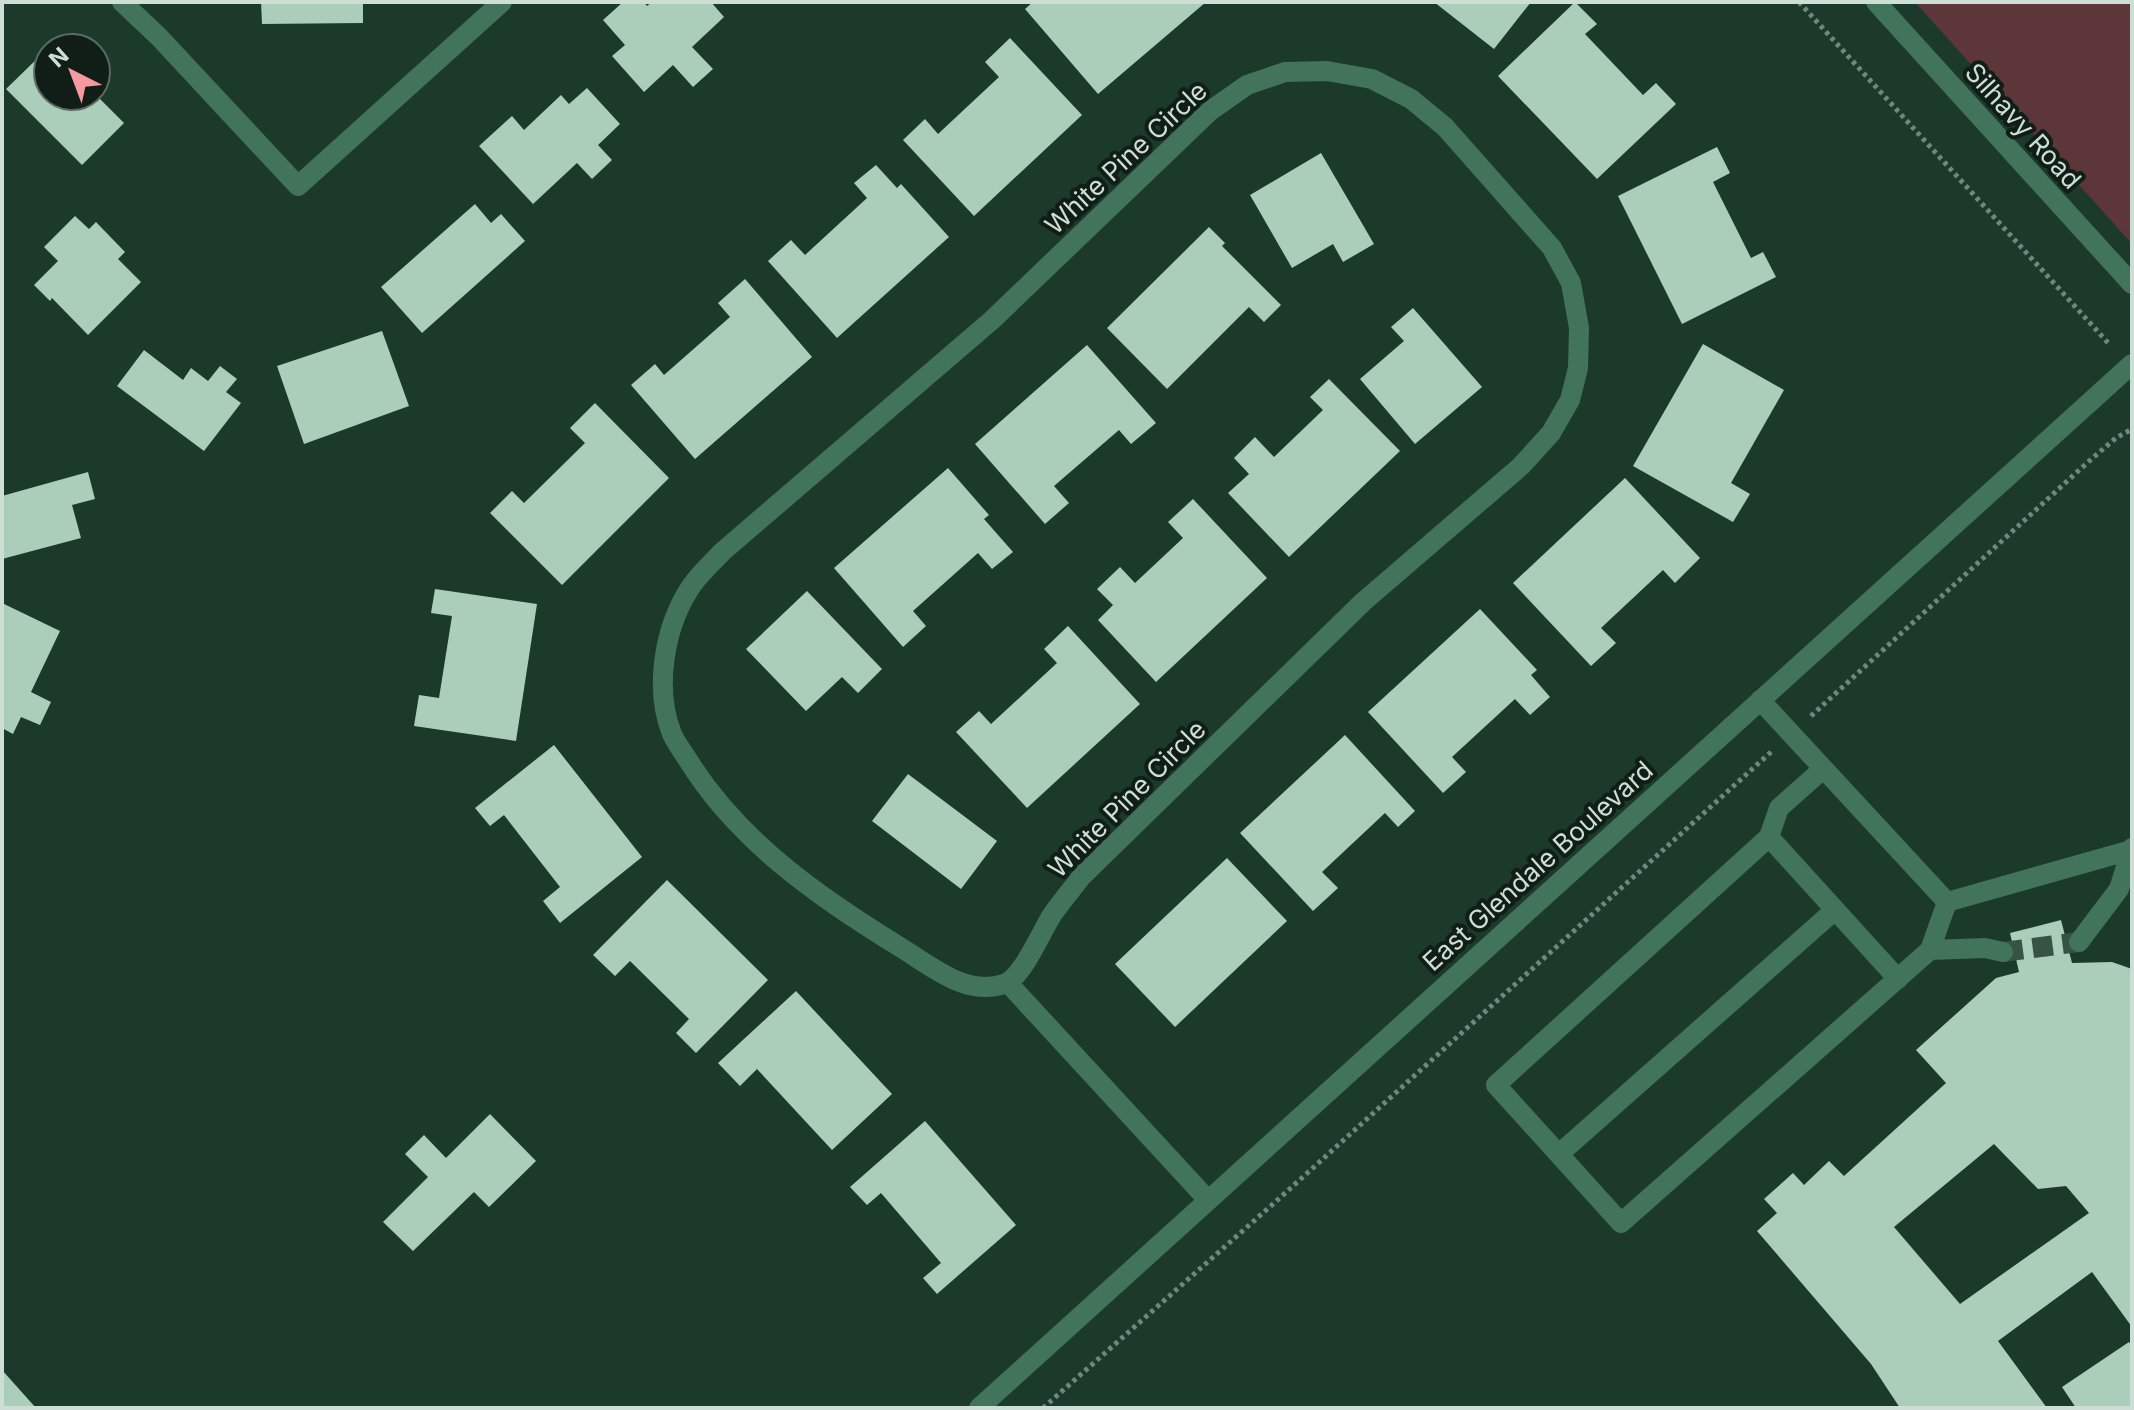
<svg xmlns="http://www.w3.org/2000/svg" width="2134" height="1410" font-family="Inter,sans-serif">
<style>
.green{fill:#5d3639}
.building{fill:#aaceba;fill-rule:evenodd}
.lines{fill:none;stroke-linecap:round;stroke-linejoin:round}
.minor-tunnel{stroke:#365344;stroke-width:20;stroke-dasharray:20 10;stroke-linecap:butt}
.path{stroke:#6f887b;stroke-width:5;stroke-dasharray:4 4;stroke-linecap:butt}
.minor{stroke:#42735b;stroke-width:20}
.labels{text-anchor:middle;stroke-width:8;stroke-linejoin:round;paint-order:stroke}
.street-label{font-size:26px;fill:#cddfd4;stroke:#101e17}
</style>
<rect width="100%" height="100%" fill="#1b3a2a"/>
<!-- green -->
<path class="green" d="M1915,2H2132V244Z"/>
<!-- building -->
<path class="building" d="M261,2H363V23L262,24Z
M623,2H644L647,6L652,2H711L724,17L692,47L713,69L693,87L673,65L644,92L612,56L625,45L603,20Z
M1033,2L1062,3L1206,2L1098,94L1025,9Z
M1434,2H1531L1494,49Z
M1575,2L1597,24L1585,34L1643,95L1656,83L1676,104L1597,179L1498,76Z
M1010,38L1082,115L974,216L903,140L925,119L938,134L999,77L985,62Z
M43,53L48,58V96H86L90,100L97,96L124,123L82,165L6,89Z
M587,88L620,124L598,145L612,160L592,179L577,163L533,204L479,146L512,116L524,130L561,95L569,104Z
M1717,147L1730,173L1713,182L1751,258L1763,252L1776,277L1682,324L1618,196Z
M1321,153L1374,244L1343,262L1333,244L1292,268L1250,195Z
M876,165L897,188L901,184L949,237L837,338L768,261L791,240L805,255L867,198L854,183Z
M475,204L491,223L501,214L525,241L422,333L381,287Z
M75,216L89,229L96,222L125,252L118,259L141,282L88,335L52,298L50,301L34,285L58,261L44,247Z
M1209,227L1225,243L1222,246L1281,305L1264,322L1249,307L1167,389L1107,328Z
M745,279L812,357L695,459L631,385L655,364L664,375L730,317L718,303Z
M1413,308L1482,387L1415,444L1360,379L1404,341L1391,327Z
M382,331L409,406L304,444L277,366Z
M1703,344L1784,390L1731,483L1750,494L1733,522L1633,466Z
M1087,345L1156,423L1131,444L1119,430L1054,486L1069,503L1045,524L975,444Z
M144,350L183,380L191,368L208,381L220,366L237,379L226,392L241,403L204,451L117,386Z
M1329,379L1400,451L1289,557L1228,493L1249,474L1234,458L1255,437L1274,457L1323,410L1310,397Z
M595,403L669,478L562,585L490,513L512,491L524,503L585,443L570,428Z
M948,468L989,515L984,519L1013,552L992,569L978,553L913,611L926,626L903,647L834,568Z
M88,472L95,499L72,505L81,538L2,559V496Z
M1625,478L1700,558L1675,583L1663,570L1601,628L1616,643L1591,666L1513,583Z
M1193,499L1267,578L1156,682L1098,620L1113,605L1097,589L1120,567L1135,583L1183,538L1168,522Z
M435,589L537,604L516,741L414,726L419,695L439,698L452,616L431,613Z
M807,591L882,669L858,693L842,677L806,711L746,649Z
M2,603L60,631L31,692L51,702L40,725L21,717L13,734L2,728Z
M1480,609L1537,670L1531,675L1550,697L1530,715L1515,699L1452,757L1466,772L1443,793L1368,712Z
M1068,626L1140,704L1027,808L956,732L979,711L991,724L1057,663L1044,649Z
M1345,735L1415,811L1398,827L1385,813L1322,872L1338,888L1313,911L1240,833Z
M554,745L642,857L560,923L543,901L560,887L504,815L490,826L475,808Z
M908,774L997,841L961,889L872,821Z
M1227,858L1287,921L1175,1027L1115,964Z
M667,880L768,980L696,1053L676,1033L689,1019L630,961L615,976L593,955Z
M2061,920L2072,963L2112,962L2132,969V1327L2092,1272L1998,1341L2047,1408H1900L1871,1364L1757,1231L1777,1213L1764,1199L1793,1173L1804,1185L1829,1161L1844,1176L1946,1083L1916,1050L1996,978L2019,972L2010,933ZM1994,1144L2038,1189L2066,1186L2089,1213L1960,1304L1894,1227Z
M796,991L892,1094L832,1150L757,1069L740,1086L718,1063Z
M490,1114L536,1161L489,1207L474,1192L413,1251L383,1222L428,1177L405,1154L424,1135L446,1158Z
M925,1121L1016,1225L937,1294L923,1278L941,1263L881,1193L867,1205L850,1187Z
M2129,1342L2132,1346V1408H2076L2062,1387Z
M2,1370L36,1408H2Z"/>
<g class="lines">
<!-- minor-tunnel -->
<path class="minor-tunnel" d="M2003,952L2079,942"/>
<!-- path -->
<path class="path" d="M1799,2L2110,345
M1811,716L2088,462L2116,438L2132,429
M1043,1408L1282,1196L1771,752"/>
<!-- minor -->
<path class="minor" d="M122,2L159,37L298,186L502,2
M1876,2L2132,284
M1327,71L1372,79L1411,99L1445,127L1552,248L1571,283L1579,328L1578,368L1570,400L1551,433L1521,466L1363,602L1082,876C1072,889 1061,902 1052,915C1041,932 1023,977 1004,984C966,997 931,966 900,947C820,898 738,841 688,760C683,752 676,743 672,734C654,689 664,628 690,588C698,575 712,563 722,552L992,320L1210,111L1247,85L1285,72Z
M1760,700L1947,902
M1823,769L1779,808L1769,837L1496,1085L1621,1223L1930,950L1947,902L2131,850
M1769,837L1898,979
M2079,942L2119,889L2132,848
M1930,950L1985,948L2003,952
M1008,983L1208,1200
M1559,1154L1835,910
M979,1408L2132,364"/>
</g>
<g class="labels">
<!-- street labels -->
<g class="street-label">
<text transform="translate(2023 126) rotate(48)" y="9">Silhavy Road</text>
<text transform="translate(1126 158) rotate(-43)" y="9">White Pine Circle</text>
<text transform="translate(1127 799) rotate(-45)" y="9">White Pine Circle</text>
<text transform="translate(1538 866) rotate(-42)" y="9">East Glendale Boulevard</text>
</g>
</g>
<!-- border -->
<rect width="2134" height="1410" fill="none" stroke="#cddfd4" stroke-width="8"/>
<!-- north arrow -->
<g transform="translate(72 72) rotate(318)"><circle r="38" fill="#101e17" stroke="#5c6b63" stroke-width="2"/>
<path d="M0-6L14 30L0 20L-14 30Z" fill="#f49aa0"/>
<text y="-12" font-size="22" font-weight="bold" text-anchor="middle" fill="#cddfd4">N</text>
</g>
</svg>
